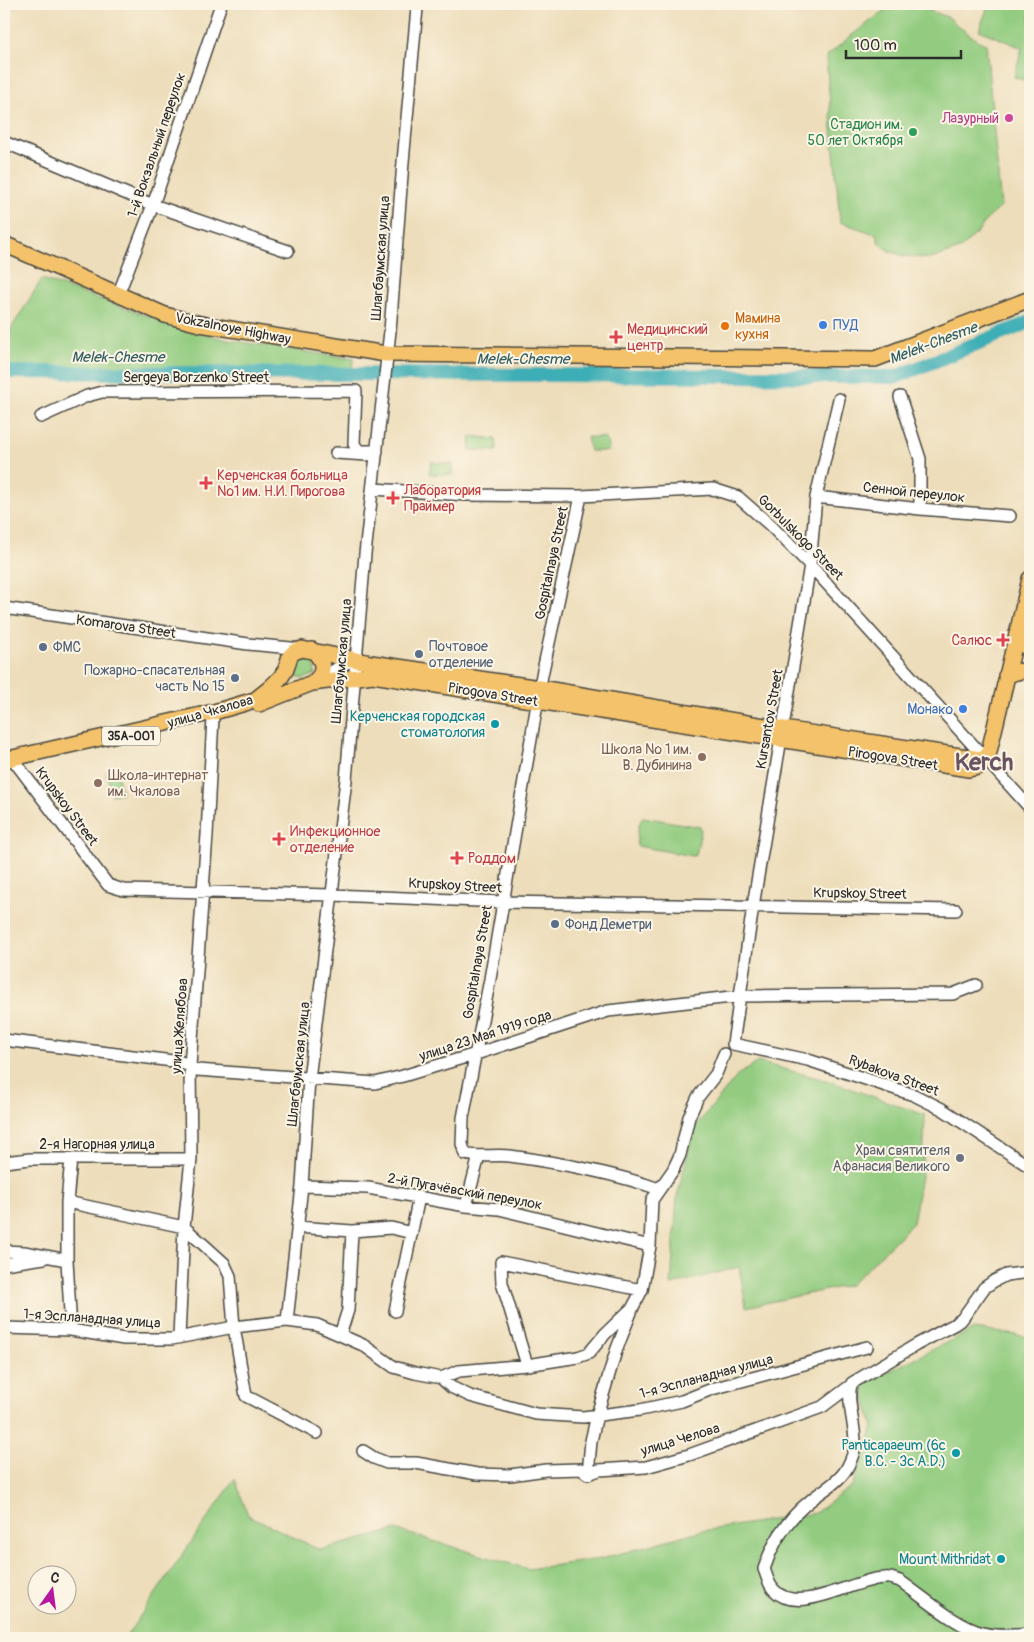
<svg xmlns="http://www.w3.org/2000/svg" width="1034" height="1642" font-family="Pangolin,sans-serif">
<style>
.green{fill:#93cc80;stroke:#5f7c56}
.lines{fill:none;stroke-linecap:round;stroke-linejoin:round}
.river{stroke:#3daeb6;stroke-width:14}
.minor-casing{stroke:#484640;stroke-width:14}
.major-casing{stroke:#484640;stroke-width:18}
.minor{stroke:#fff;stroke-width:11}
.major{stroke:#f3c26a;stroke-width:15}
.hotel-dot{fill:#d1479c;stroke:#fcf5e5;stroke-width:2}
.leisure-dot{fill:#2e9e5b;stroke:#fcf5e5;stroke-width:2}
.shop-dot{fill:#3f7fe0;stroke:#fcf5e5;stroke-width:2}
.food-dot{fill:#e8710a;stroke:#fcf5e5;stroke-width:2}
.health-dot{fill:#e0444e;stroke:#fcf5e5;stroke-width:2}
.service-dot{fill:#5c6f8a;stroke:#fcf5e5;stroke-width:2}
.culture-dot{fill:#0f9aa8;stroke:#fcf5e5;stroke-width:2}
.education-dot{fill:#8d6e63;stroke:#fcf5e5;stroke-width:2}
.worship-dot{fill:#6b7280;stroke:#fcf5e5;stroke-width:2}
.labels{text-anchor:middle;stroke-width:4;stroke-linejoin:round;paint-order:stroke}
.shield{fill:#fcf5e5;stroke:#6a6863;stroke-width:1}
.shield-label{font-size:12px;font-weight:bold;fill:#2b2b2b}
.hotel-label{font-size:14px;fill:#b23c85;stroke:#fcf5e5;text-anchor:end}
.leisure-label{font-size:14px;fill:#27864d;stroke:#fcf5e5;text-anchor:end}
.street-label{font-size:14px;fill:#2b2b2b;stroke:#fcf5e5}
.food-label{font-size:14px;fill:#c56008;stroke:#fcf5e5;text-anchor:start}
.shop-label{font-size:14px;fill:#366cbe;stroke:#fcf5e5;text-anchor:start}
.health-label{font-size:14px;fill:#be3a42;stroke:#fcf5e5;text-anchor:start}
.service-label{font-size:14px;fill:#4e5e75;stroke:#fcf5e5;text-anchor:start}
.culture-label{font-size:14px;fill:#0d838f;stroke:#fcf5e5;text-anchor:end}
.education-label{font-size:14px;fill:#785e54;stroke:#fcf5e5;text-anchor:end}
.worship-label{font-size:14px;fill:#5b616d;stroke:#fcf5e5;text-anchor:end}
.water-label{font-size:15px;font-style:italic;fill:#325f63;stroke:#fcf5e5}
.town-label{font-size:24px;font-weight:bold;fill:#6a5462;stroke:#fcf5e5}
</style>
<rect width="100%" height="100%" fill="#fcf5e5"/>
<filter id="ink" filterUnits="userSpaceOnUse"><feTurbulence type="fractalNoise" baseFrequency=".02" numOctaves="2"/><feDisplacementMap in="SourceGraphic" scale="10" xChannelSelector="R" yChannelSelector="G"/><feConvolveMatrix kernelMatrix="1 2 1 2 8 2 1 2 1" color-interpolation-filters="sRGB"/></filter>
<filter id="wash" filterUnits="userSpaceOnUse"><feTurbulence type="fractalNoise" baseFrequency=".0096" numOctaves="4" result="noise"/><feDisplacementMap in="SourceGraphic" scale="20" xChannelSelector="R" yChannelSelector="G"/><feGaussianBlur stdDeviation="1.12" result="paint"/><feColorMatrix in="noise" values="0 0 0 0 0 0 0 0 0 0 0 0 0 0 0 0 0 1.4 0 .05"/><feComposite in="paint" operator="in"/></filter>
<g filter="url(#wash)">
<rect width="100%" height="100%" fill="#edddba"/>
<!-- green -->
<path class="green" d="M912,4L950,18L958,26L980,42L986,44L1001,207L985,221L979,231L962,248L931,259L904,256L889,251L878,242V235L840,222L826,57L852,35L891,6Z
M989,4H1030V82L1014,77L1022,48L979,30Z
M42,279L177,326L228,340L354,359L351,370L4,366V340Z
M471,436L496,439L497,451L470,450Z
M587,437L606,438L609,451H590Z
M431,462L453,464L452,475L429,474Z
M298,655L314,658L315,674L304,679C298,678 295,676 292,670Z
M116,769L122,793L112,795L106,772Z
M643,817L700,827L701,831L696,855L693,856L637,846C636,839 638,823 643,817Z
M758,1062L829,1081L925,1115L923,1164L913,1223L850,1285L746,1307L739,1267L671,1285L677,1197L694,1128L739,1074Z
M974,1329L1030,1337V1638H125L235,1479L248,1515L320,1550L396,1530L528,1569L601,1559L696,1532L815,1513L853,1485L873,1427L861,1385Z"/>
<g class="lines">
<!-- river -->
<path class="river" d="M4,372L896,377L1030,322"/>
</g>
</g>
<g filter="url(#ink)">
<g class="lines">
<defs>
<path id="minor" d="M4,142L153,205L288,251
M118,295L153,205L221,4
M900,397L920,459V509
M839,399L816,497L810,565L753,906L733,1044L808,1060L914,1095L942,1109L1030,1167
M41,417L87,396L102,392L356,391L354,444L359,451H377
M336,453L367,455
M373,489L467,495L581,496L713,489L738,497L770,525L810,565L1030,808
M581,496L542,675L490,979L463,1118L462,1144L465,1154C480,1158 495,1154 510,1156C561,1163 611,1172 659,1189
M816,497L920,509L1010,516
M4,608L248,644L302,649
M318,680L346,663L356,660
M15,762L108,885L123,890L332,895L503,902L956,910
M4,1040L181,1062L197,1070L375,1083L403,1076L476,1054L608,1011L740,996L953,994L976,985
M4,1162L30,1159H191
M302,1186L368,1188L466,1206L499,1209L650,1246
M67,1202L184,1227L224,1263L230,1276L234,1327L246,1396L317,1433
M466,1206L479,1156
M297,1227L352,1231L391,1228L412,1233
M4,1251L24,1252L67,1260
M4,1264L44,1258
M1030,1272L1006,1275L994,1281L984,1288L962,1319L955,1324L916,1345L852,1383C845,1397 856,1428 855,1444C855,1452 851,1460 848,1466C841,1481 823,1490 811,1500C788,1518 773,1541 764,1569C767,1576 768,1584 774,1590C799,1617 855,1578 885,1578C891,1577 896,1580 900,1581C923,1597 957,1627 983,1633C998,1637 1015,1635 1030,1634
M395,1311L419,1197
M287,1321L302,1186L309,1079L346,780L365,554L390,331L403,162L417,8L416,4
M4,1328L71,1330L124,1339H172L234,1327L287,1321L317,1325L363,1345L394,1367L415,1373L441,1378L451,1387L470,1396L536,1414L583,1417L640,1410L682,1401L712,1389L867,1347
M71,1330L67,1260V1202L71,1159
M340,1335L348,1310L352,1231
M179,1337L184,1227L191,1159L190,1066L207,835L213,717
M527,1365L502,1283L501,1262L642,1290
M441,1378L459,1371L527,1365L578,1357L589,1353L605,1334L630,1310
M363,1451L374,1458L387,1463H416L477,1474L510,1475L546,1470L581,1469L588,1474L599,1470L646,1467L689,1455L822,1407L850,1386
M588,1474L591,1441L597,1415L616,1351L633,1307L642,1290L650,1246L652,1200L673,1170L680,1155L689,1117L698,1097L716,1074L724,1054"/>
<path id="major" d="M4,244L165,315L200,324L386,354L875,359L1030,299
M1017,633L1030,652
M312,650C324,660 327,673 312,683
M1006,676L1016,672L1030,670
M259,704L312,683L373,675L969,769L978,767L987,760
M4,760L214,712L255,700L270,688L281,677L286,669L290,656L294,652L302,649L371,663L540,688L783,729L987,760
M987,760L1030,579"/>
</defs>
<!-- minor casing -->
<use href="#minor" class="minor-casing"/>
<!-- major casing -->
<use href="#major" class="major-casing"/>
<!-- minor -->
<use href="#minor" class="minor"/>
<!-- major -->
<use href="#major" class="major"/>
</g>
</g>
<!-- markers -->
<circle class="hotel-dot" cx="1009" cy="118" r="5"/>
<circle class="leisure-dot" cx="913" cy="132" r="5"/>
<g class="shop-dot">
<circle cx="823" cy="325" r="5"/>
<circle cx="963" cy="709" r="5"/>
</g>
<circle class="food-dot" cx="725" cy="326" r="5"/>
<g class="health-dot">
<path d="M613.5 329.5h5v5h5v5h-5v5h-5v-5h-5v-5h5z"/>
<path d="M203.5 475.5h5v5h5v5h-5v5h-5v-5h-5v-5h5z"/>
<path d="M390.5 490.5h5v5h5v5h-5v5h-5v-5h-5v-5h5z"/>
<path d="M1000.5 632.5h5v5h5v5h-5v5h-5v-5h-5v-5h5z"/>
<path d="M276.5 831.5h5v5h5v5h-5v5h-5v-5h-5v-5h5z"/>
<path d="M454.5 850.5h5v5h5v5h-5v5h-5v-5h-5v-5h5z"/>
</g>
<g class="service-dot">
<circle cx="43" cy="647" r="5"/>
<circle cx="419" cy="654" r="5"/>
<circle cx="235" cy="678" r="5"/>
<circle cx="555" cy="924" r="5"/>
</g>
<g class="culture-dot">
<circle cx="495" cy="724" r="5"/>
<circle cx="956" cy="1453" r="5"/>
<circle cx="1001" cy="1559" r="5"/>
</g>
<g class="education-dot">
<circle cx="702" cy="757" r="5"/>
<circle cx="98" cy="783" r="5"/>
</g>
<circle class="worship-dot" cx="960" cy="1158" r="5"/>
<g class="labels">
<!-- shield labels -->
<rect class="shield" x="102" y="726.5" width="58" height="19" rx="4"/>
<g class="shield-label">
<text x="131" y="740">35А-001</text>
</g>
<!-- hotel labels -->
<g class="hotel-label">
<text x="999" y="123">Лазурный</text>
</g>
<!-- leisure labels -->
<g class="leisure-label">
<text x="903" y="129">Стадион им.<tspan x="903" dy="16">50 лет Октября</tspan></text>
</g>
<!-- street labels -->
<g class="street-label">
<text transform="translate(156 145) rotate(-71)" y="5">1-й Вокзальный переулок</text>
<text transform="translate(380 258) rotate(-86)" y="5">Шлагбаумская улица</text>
<text transform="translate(233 328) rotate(11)" y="5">Vokzalnoye Highway</text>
<text x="196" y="382">Sergeya Borzenko Street</text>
<text transform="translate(914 492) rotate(6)" y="5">Сенной переулок</text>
<text transform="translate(801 537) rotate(45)" y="5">Gorbulskogo Street</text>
<text transform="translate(551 563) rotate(-78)" y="5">Gospitalnaya Street</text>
<text transform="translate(126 626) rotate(8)" y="5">Komarova Street</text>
<text transform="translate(341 661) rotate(-85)" y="5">Шлагбаумская улица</text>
<text transform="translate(493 694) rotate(9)" y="5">Pirogova Street</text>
<text transform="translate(210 711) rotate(-16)" y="5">улица Чкалова</text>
<text transform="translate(769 719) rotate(-80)" y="5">Kursantov Street</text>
<text transform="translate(893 758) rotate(9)" y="5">Pirogova Street</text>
<text transform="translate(67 806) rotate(53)" y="5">Krupskoy Street</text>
<text transform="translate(455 885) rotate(3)" y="5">Krupskoy Street</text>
<text transform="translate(860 893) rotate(1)" y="5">Krupskoy Street</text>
<text transform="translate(477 962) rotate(-80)" y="5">Gospitalnaya Street</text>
<text transform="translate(179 1026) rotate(-86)" y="5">улица Желябова</text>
<text transform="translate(485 1035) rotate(-18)" y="5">улица 23 Мая 1919 года</text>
<text transform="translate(298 1064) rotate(-84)" y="5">Шлагбаумская улица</text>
<text transform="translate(894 1075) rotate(20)" y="5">Rybakova Street</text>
<text x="97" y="1149">2-я Нагорная улица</text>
<text transform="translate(465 1191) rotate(10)" y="5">2-й Пугачёвский переулок</text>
<text transform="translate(92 1318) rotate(4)" y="5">1-я Эспланадная улица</text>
<text transform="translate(706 1376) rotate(-15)" y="5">1-я Эспланадная улица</text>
<text transform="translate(680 1439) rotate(-17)" y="5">улица Челова</text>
</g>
<!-- food labels -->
<g class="food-label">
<text x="735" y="323">Мамина<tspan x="735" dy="16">кухня</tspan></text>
</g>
<!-- shop labels -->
<g class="shop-label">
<text x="833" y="330">ПУД</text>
<text x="953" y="714" text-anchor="end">Монако</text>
</g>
<!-- health labels -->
<g class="health-label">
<text x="627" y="334">Медицинский<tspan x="627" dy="16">центр</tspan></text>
<text x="217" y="480">Керченская больница<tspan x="217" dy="16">№1 им. Н.И. Пирогова</tspan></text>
<text x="404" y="495">Лаборатория<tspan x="404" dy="16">Праймер</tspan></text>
<text x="992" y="645" text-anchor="end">Салюс</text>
<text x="290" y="836">Инфекционное<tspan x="290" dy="16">отделение</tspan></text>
<text x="468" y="863">Роддом</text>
</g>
<!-- service labels -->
<g class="service-label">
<text x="429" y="651">Почтовое<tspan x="429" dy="16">отделение</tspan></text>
<text x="53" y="652">ФМС</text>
<text x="225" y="675" text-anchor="end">Пожарно-спасательная<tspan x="225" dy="16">часть № 15</tspan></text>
<text x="565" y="929">Фонд Деметри</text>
</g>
<!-- culture labels -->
<g class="culture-label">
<text x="485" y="721">Керченская городская<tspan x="485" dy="16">стоматология</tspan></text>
<text x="946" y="1450">Panticapaeum (6c<tspan x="946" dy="16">B.C. - 3c A.D.)</tspan></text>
<text x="991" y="1564">Mount Mithridat</text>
</g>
<!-- education labels -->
<g class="education-label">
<text x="692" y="754">Школа № 1 им.<tspan x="692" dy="16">В. Дубинина</tspan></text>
<text x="108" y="780" text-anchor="start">Школа-интернат<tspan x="108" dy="16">им. Чкалова</tspan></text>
</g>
<!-- worship labels -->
<g class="worship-label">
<text x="950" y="1155">Храм святителя<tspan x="950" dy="16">Афанасия Великого</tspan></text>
</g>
<!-- water labels -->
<g class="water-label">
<text transform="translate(933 343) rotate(-21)" y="5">Melek-Chesme</text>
<text x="118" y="362">Melek-Chesme</text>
<text x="523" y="364">Melek-Chesme</text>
</g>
<!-- town labels -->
<g class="town-label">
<text x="984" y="770">Kerch</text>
</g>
</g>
<!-- margin -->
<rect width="1034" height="1642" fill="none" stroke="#fcf5e5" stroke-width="20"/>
<!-- north arrow -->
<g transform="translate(52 1590) rotate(14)"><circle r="24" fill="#fcf5e5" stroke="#a8a49b"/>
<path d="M0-4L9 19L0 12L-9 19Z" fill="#b5179e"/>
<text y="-8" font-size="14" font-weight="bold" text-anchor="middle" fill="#2b2b2b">С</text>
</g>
<!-- scale -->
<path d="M846 50v8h115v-8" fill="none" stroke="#2b2b2b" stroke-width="2.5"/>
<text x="854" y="50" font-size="15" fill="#2b2b2b" stroke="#fcf5e5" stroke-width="4" paint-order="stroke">100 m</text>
</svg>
